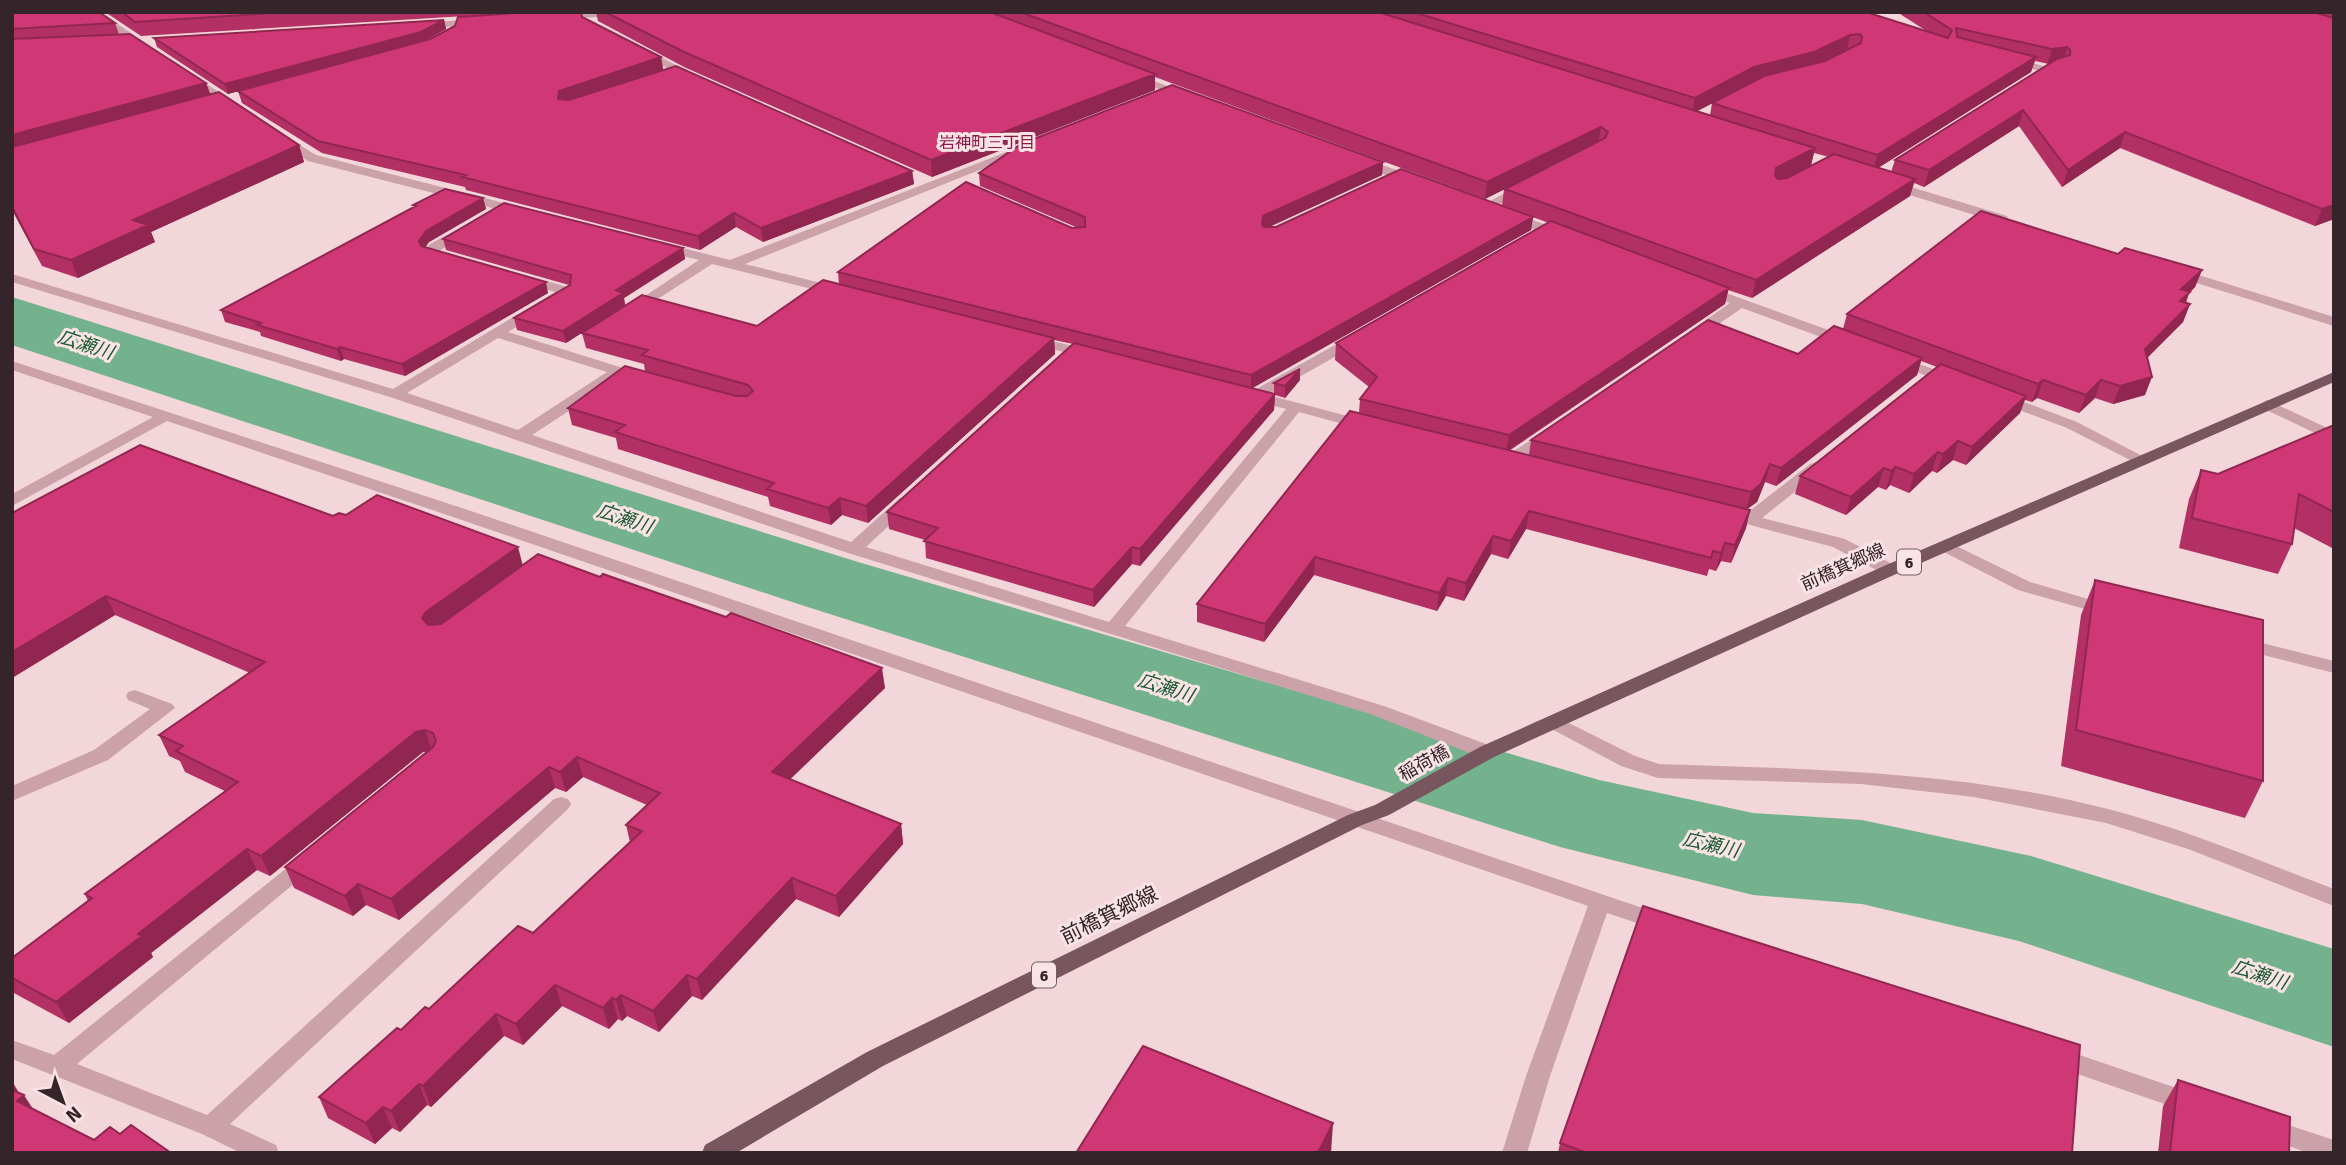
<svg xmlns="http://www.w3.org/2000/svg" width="2346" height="1165" font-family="Signika,'Noto Sans JP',sans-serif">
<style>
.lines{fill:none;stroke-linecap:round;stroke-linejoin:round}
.river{fill:#73b28c;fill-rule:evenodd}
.minor{fill:#cba2a9;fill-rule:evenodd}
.major{fill:#78555f;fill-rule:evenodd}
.wall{fill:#b23064;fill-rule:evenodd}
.shaded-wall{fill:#912751}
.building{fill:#cf3874;stroke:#912751;stroke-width:2}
.labels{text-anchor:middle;stroke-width:6;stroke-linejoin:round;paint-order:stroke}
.far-neighbourhood-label{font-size:16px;fill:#8a1846;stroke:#fae3e5}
.shield{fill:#fae3e5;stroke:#705e62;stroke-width:2}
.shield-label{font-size:16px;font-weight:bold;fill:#35252a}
.street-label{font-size:18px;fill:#35252a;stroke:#fae3e5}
.water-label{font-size:19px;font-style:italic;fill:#185934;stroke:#fae3e5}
.near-street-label{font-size:21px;fill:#35252a;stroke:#fae3e5}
</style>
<rect width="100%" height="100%" fill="#f3d6d9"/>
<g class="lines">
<!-- river -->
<path class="river" d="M12,297L858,562L1599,780L1753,813L1862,820L2031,856L2334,949V1047L2019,941L1862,904L1753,895L1560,847L792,602L12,345Z"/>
<!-- minor -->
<path class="minor" d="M88,12H100L150,46L141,48Z
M574,12H636L631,15L561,19L556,16Z
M477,19L481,20V24L421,29L416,26L421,23Z
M637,49H645L699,77L690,79L637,53Z
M2010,57L2051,68L2052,70L2047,73L2006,62L2005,60Z
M188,72L239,105V109H231L184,77L183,75Z
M1129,74H1137L1192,96L1182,98L1129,78Z
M277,136H285L316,155L524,208L526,211L520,215L308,161L277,140Z
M1014,149L1024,152L745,264L841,288V294L836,295L712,264L636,313L631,314L624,310L699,260L658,250V244L663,243L730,260Z
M1360,157L1419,178L1421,181L1411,184L1356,164V158Z
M1891,181L2007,216L2008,219L2002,223L1997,222L1887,188V182Z
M1522,184L1526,185V191L1489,210H1481L1479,207Z
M1511,212L1568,233L1569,236L1568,239H1558L1507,219V213Z
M462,227L467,228V234L439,251L456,256V262L426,256L424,253L430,244Z
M2176,268L2334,317V326L2171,275L2169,272Z
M12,274L393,389L555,292L520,282V276L525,275L571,288V294L508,332L645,375L647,378L640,382L621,377L532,435L851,542L900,498H912L914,501L912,504L866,547L1109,622L1286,409L1249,399L1246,396L1249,393L1351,336H1361V342L1268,395L1370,422L1373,425L1370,428L1365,430L1299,412L1125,626L1384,706L1494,747L1497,752L1494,757H1480L1370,714L848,553L390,397L12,282ZM498,338L607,372L518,430L407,393Z
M1704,285L1850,338L1852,341L1845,345L1840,344L1742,308L1700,337H1690V331L1730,303L1699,292V286Z
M1033,336L1096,352L1098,355L1091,359L1028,343L1026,340Z
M1898,356L1955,377L1957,380L1950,384L1945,383L1893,363L1891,360Z
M12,361L468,510L1669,917L1672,923L1669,929L1661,931L1607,913L1550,1076L1527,1153H1502L1526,1076L1588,906L456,518L167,421L12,506V494L153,417L12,370Z
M2003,394L2077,422L2150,460L2148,463H2136L2067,428L1998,402L1995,399L1998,396Z
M2267,400L2334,431V442L2262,408L2259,405Z
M1547,430L1553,432L1555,435L1553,438L1516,463H1504L1502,460L1504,457Z
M1816,462L1824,467L1822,470L1762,518L1845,539L1896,566L1899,570L1896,574H1884L1833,547L1720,517L1718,513L1726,508L1747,513L1810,464Z
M1946,541L2030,582L2112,606L2115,610L2106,615L2018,590L1940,550L1937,546L1940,542Z
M2242,638L2334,661V673L2236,648L2233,644L2236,640Z
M135,690L172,704L175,708L108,760L12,801V786L94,750L150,709L128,700L126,696L128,692Z
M1555,716L1635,756L1659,764C1810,769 1961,771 2108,809C2185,829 2260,861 2334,889V906L2188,849L2106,823L1974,797L1861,784L1658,778L1621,766L1548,727L1545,722L1548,717Z
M561,797L568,799L571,804L568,809L230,1124L276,1145L279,1153H241L202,1134L12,1059V1040L54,1055L299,858L306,855L313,858L317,863L313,868L77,1064L207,1115L554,799Z
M2059,1048L2200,1096L2203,1103L2200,1110L2191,1113L2051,1065L2047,1058L2051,1051Z
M2267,1118L2334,1140V1153H2308L2258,1135L2255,1128L2258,1121Z"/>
<!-- major -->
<path class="major" d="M2334,372V382L1896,574L1494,757L1389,815L1362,825L883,1066L736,1153H702L705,1145L867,1052L1348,815L1375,805L1480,747L1884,566Z"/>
</g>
<!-- wall -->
<path class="wall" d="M12,12L115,23L119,34L206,83L210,94L299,145L304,162L151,232L155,242L78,278L42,266L12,210Z
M105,12H531L141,36Z
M596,12H1866L1928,32L1897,12H2334V219L2315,226L2120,148L2062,187L2019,126L1924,187L1914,183L1910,196L1752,298L1728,290L1725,304L1509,451L1529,455L1531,440L1798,354L1843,329L1847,314L2118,254L2202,270L2195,287L2189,293L2186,303L2190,304L2183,322L2147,358L2145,395L2113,404L2095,398L2079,413L2037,398L2032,402L2025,400L2020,413L1966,465L1953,460L1937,473L1932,471L1909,493L1890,485L1886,490L1878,487L1846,515L1795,494L1800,476L1937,367L1921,361L1917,375L1776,486L1765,482L1757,502L1747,509L1750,510L1746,528L1731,563L1721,561L1716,571L1709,569L1707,576L1526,529L1508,559L1491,554L1464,601L1446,596L1437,611L1314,575L1264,642L1197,622V604L1359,413L1360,399L1369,387L1335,360L1336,343L1549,223L1502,206L1504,189L1485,199L1155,77V90L932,177L684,67L598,21ZM2035,61L2049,64L1895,160L1891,172L1878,168L2031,72ZM1712,103L1710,115L1697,111ZM1814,153L1829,157L1787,178L1784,179L1811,165Z
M582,17L661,57L663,69L912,171L914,184L763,242L736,227L700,250L466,190L465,187L322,153L242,103L238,91L228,94L157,47L154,38L444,20L446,29L427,39Z
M1383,162L1382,175L1268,227L1533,217L1531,230L1252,388L1274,394V383L1300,380L1285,398L1275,395L1274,410L1140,566L1132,564L1094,607L926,558L925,540L889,529L887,512L1073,344L1054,340L1055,354L868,523L842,515L831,525L770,506L768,497L618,449L616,438L572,425L568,408L645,371L644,364L586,348L582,333L757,326L839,284L838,272L1078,228L980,186L979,173Z
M483,198L486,209L429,242L425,248L548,293L405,376L344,359L341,361L261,336L260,332L225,322L221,310L414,207L413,205Z
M443,239L683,248L685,259L624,298L625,305L566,343L517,330L514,318L569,285L446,250Z
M2334,425V549L2294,528L2292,544L2278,574L2179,548L2189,499L2201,470L2218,474Z
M12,513L333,516L523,565L885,688L790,779L901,824L903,844L839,917L796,899L702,1000L692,996L659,1032L627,1016L622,1021L618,1019L609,1029L562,1006L523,1045L504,1036L431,1107L427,1105L400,1132L392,1128L375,1144L328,1118L319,1097L401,1030L533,933L630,842L626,825L647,805L583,777L566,792L555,788L399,920L366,905L353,916L294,888L285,867L427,752H423L270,876L257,870L151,953L153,957L69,1023L12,992V958L88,901L85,894L225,791L185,772L180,761L169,756L159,735L250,673L115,615L12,678Z
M2095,580L2263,781L2245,818L2061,766L2081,615Z
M2178,1080L2289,1153H2158L2163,1106Z
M1560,1143L2072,1153H1558Z"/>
<!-- shaded-wall -->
<path class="shaded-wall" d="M444,20L446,29L423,42L228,94L225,84Z
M1850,35L1847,50L1811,68L1751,83L1692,114L1695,98L1754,67Z
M2067,47L2063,62L2047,64L2052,49Z
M661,57L663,69L562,104L558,99L559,91Z
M2036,57L2031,72L1873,171L1877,155Z
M1155,74V90L932,177L931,160Z
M206,83L212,99L12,153V135Z
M2023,110L2019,126L1924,187L1929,170Z
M1601,127L1598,143L1485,199L1487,182Z
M2125,132L2120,148L2062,187L2068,170Z
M299,145L304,162L151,232L155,242L78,278L71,260L133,220Z
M1815,148L1811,165L1773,185L1776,168Z
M1383,162L1382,175L1263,230L1262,225L1263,216Z
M912,171L914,184L763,242L761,228Z
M1915,179L1910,196L1752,298L1756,280Z
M483,198L486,209L429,242L422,252L419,241L426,231Z
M2334,205V219L2315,226L2322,209Z
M734,213L736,227L700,250L698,236Z
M1533,217L1531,230L1251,389V375Z
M683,248L685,259L624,298L625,305L566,343L563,331L616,290Z
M2202,270L2195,287L2189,293L2183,309L2173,318L2181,289Z
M546,282L548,293L405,376L402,364Z
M1729,288L1725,304L1506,452L1509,435Z
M2190,304L2183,322L2138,367L2145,349Z
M1054,338L1055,354L868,523L866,506Z
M340,347L344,359L341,361L337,349Z
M1922,358L1917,375L1776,486L1781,468Z
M1300,369V380L1285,398V386Z
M2152,377L2145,395L2113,404L2120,386Z
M2043,380L2037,398L2032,402L2038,384Z
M2101,380L2095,398L2079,413L2086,395Z
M1275,394L1274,410L1140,566V549Z
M2026,396L2020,413L1966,465L1972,447Z
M1958,441L1953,460L1937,473L1943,454Z
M1938,452L1932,471L1909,493L1914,474Z
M1770,464L1765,482L1757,502L1746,510L1751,492Z
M1896,467L1890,485L1886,490L1891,471Z
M1884,468L1878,487L1846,515L1851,497Z
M840,498L842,515L831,525L828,508Z
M1750,510L1746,528L1731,563L1735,545Z
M1529,511L1526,529L1508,559L1511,541Z
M1493,536L1491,554L1464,601L1466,583Z
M1725,543L1721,561L1716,571L1721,553Z
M518,547L523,566L432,632L422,618L426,612Z
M1132,547V564L1094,607L1093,590Z
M1315,557L1314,575L1264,642L1265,624Z
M1448,578L1446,596L1437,611L1439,593Z
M106,596L115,615L12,678V652Z
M882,668L885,688L776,793L772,772Z
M425,730L432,750L423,752L270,876L261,856L416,732Z
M577,757L583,777L566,792L560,772Z
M549,767L555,788L399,920L391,899Z
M901,824L903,844L839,917L836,896Z
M247,849L257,870L151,953L153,957L69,1023L56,1002L138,934Z
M792,878L796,899L702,1000L697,979Z
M358,884L366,905L353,916L345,896Z
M687,975L692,996L659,1032L653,1011Z
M555,985L562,1006L523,1045L516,1024Z
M621,995L627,1016L622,1021L616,1000Z
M612,998L618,1019L609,1029L603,1008Z
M496,1014L504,1036L431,1107L423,1086Z
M12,1081L19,1093L12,1099Z
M419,1084L427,1105L400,1132L391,1111Z
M24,1095L40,1120L17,1101Z
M383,1107L392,1128L375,1144L366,1123Z
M1333,1123L1331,1153H1318Z"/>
<!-- building -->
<path class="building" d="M12,12H99L115,23L12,29Z
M122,12H289L135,22Z
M532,12H581L582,17L661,57L559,91L558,99L569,100L676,66L912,171L761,228L734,213L698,236L462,177L466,175L318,141L238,91L430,39L455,26L458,17Z
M605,12H990L1155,74L931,160L682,51Z
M1020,12H1378L1815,148L1776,168L1775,176L1778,179L1787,178L1834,154L1915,179L1756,280L1505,189L1605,138L1608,132L1601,127L1487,182Z
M1413,12H1866L1948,38L1952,30L1924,12H2313L2334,18V205L2322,209L2125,132L2068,170L2023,110L1929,170L1895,160L2057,59L2070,55V50L2067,47L2052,49L1956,28L1957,37L2036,57L1877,155L1712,103L1764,76L1825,61L1861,43L1862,37L1860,34L1850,35L1814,52L1754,67L1695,98Z
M444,20L421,32L225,84L154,38Z
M130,34L206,83L12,135V39Z
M1172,85L1383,162L1263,216L1262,225L1264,227H1276L1401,169L1533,217L1251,375L838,272L966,182L1072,228L1085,227V217L979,173L1021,144Z
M219,92L299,145L133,220L148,225L71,260L34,249L12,207V147Z
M445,189L483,198L426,231L419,241L421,246L546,282L402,364L340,347L337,349L257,325L261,323L221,310L416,206L413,205Z
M504,203L683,248L616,290L623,293L563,331L514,318L570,285L571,275L443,239Z
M1981,211L2118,254L2125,248L2202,270L2181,289L2190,292L2180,301L2190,304L2145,349L2152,377L2120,386L2101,380L2086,395L2043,380L2038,384L1847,314Z
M1551,221L1729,288L1509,435L1360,399L1377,377L1336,343Z
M823,280L1054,338L866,506L840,498L828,508L767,489L774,483L615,432L625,425L568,408L625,366L736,396H747L753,391L748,385L642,355L648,350L582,333L642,295L757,326Z
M1708,320L1798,354L1834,326L1922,358L1781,468L1770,464L1761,484L1751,492L1531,440Z
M1074,343L1275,394L1140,549L1132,547L1093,590L924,541L938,528L887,512Z
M1941,364L2026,396L1972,447L1958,441L1943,454L1938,452L1914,474L1896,467L1891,471L1884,468L1851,497L1800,476Z
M1300,369L1285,386L1274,383Z
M1350,411L1750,510L1735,545L1725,543L1721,553L1713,551L1711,558L1529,511L1511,541L1493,536L1466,583L1448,578L1439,593L1315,557L1265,624L1197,604Z
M2334,425V512L2299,494L2292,544L2192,518L2201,470L2218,474Z
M140,445L333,516L339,513L346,515L377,495L518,547L426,612L422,618L428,625L441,624L538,554L600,577L603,574L726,617L731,613L882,668L772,772L901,824L836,896L792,878L697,979L687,975L653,1011L621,995L616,1000L612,998L603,1008L555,985L516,1024L496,1014L423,1086L419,1084L391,1111L383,1107L366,1123L319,1097L397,1028L401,1030L425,1007L429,1009L518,926L533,933L642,831L626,825L660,793L577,757L560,772L549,767L391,899L358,884L345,896L285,867L433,747L436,741L433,733L425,730L416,732L261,856L247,849L138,934L142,936L56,1002L12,978V958L92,898L85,894L238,782L176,751L183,746L159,735L265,662L106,596L12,652V513Z
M2095,580L2263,620V781L2076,730Z
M1643,906L2080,1045L2072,1153H1587L1560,1143Z
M1143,1046L1333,1123L1318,1153H1076Z
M2178,1080L2290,1117L2289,1153H2170Z
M12,1090L24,1095L17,1101L94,1140L110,1127L120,1134L131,1125L171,1153H12Z"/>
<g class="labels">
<!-- far-neighbourhood labels -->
<g class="far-neighbourhood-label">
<text x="987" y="148">岩神町三丁目</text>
</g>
<!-- shield labels -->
<g class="shield">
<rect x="1897" y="549.5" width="24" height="25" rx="5"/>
<rect x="1032" y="962.5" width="24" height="25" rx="5"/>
</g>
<g class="shield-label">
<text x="1909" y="568">6</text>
<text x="1044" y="981">6</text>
</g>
<!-- street labels -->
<g class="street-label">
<text transform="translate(1843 567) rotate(-24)" y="6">前橋箕郷線</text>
<text transform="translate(1424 763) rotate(-29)" y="6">稲荷橋</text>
</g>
<!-- water labels -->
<g class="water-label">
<text transform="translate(86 344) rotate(18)" y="7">広瀬川</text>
<text transform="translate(625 518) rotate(18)" y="7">広瀬川</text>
<text transform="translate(1166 687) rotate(17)" y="7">広瀬川</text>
<text transform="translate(1711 844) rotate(13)" y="7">広瀬川</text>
<text transform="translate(2260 974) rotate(18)" y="7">広瀬川</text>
</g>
<!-- near-street labels -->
<g class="near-street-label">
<text transform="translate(1109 915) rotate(-26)" y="7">前橋箕郷線</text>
</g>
</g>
<!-- border -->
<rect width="2346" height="1165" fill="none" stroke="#35252a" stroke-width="28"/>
<!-- north arrow -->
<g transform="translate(63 1102) rotate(139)" stroke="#fae3e5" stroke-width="5" paint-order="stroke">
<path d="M0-5L12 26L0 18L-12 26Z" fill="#35252a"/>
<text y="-10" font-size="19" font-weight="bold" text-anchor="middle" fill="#35252a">N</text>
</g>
</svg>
